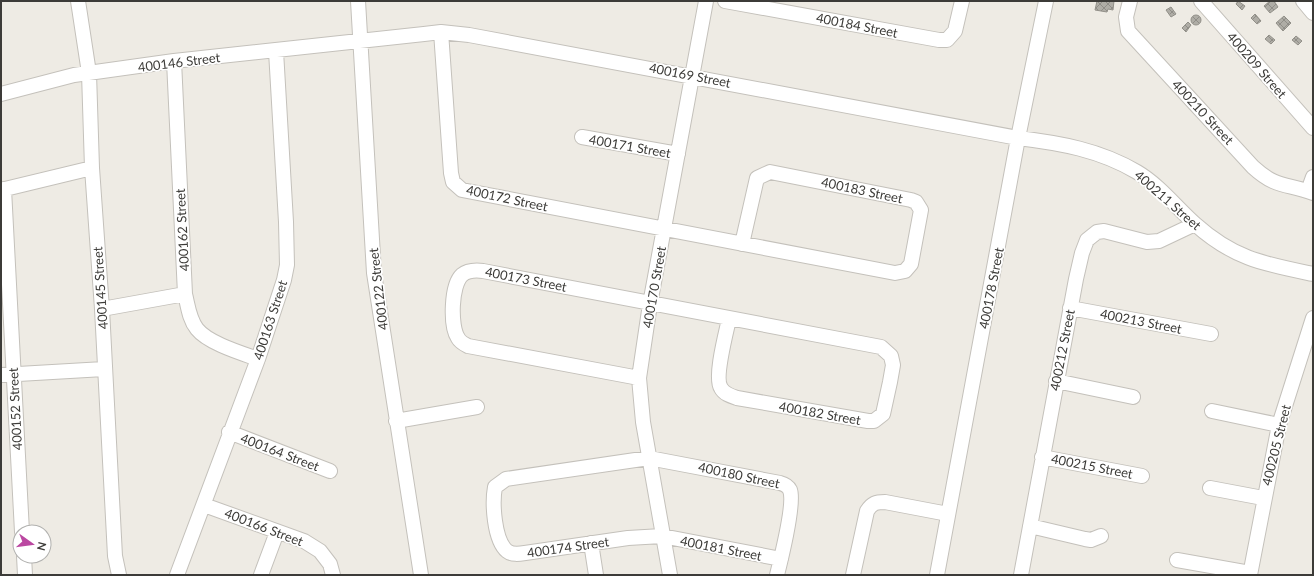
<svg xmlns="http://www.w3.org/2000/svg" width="1314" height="576" font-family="Lato,sans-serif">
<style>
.building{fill:url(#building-cross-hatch);stroke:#929089}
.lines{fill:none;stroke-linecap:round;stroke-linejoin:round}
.minor-casing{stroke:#c4c1bb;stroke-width:16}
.minor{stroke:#fff;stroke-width:14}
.labels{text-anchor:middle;stroke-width:3.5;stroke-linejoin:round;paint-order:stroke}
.street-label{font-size:13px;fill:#3c3b38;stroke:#fff}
</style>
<defs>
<pattern id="building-cross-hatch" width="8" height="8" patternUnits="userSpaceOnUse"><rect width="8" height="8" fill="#afada6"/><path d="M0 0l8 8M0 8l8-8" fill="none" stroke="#908e88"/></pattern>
</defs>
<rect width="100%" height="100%" fill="#eeebe4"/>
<!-- building -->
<path class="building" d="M1097,1H1114L1113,10L1108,9L1107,12L1095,10Z
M1238,1L1245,6L1242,10L1236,4Z
M1270,1H1274L1278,7L1270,13L1264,6Z
M1171,7L1176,14L1171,17L1166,10Z
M1255,14L1261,21L1257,24L1251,18Z
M1191 20a5 5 0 1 1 10 0a5 5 0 1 1-10 0Z
M1284,16L1291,23L1283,31L1276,23Z
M1188,22L1191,25L1186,32L1182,28Z
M1269,35L1275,40L1271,44L1265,39Z
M1296,36L1302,41L1298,45L1292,40Z"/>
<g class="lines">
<defs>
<path id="minor" d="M78,1L89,73L92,168L102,309L115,556L119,575
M358,1L374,273L421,575
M725,1L939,40H947L955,31L962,1
M1130,1L1126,17L1128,31L1253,167C1277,189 1287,183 1313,193
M1201,1L1313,128
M1303,1L1313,13
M441,32L451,173L453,182L462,190L895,273L905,271L911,264L921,210L916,202L911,200L770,172L757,178L742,244
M174,61L185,294C188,306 189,319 197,329C208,343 241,353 258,359
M1,94L74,75L174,61L424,34L441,32L469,35L1018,138C1060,143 1100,150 1137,172C1159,185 1176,207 1195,224C1234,259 1264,264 1313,274
M582,137L678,154
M4,189L22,532
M1,190L92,168
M1308,191L1313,177
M1070,308L1211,334
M102,309L185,294
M1,375L104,369
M639,378L468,346C464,344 460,342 458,338C450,326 451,285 462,275C468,270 475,270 483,271L881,347L891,356L893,365L890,382L883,414L874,421H868L737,398C731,396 724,394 721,388C714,378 726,333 729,319
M1056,381L1133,397
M1212,411L1279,425
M396,421L477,407
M229,432L330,471
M1042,457L1142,476
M1210,488L1263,498
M204,505L304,541L320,551L330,564L333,575
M1030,526L1085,539L1091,540L1101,536
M591,543L596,575
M24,556L25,575
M1177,560L1250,573
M177,575L258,359L284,280L287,265L286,222L276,51
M261,575L277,532
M670,575L643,422L639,378L650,304L706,1
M777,575C781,559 795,503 790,490C788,486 784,484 780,483L649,458L506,479L495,487C492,503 494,540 507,551C512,555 519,554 525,553L628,538L662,536L781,559
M853,575L867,511C872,503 876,502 885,502L948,514
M937,575L1018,138L1046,1
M1021,575L1076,279L1082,253L1087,240L1097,232L1104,231L1147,242L1159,241L1195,224
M1250,575L1279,425L1313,318"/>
</defs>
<!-- minor casing -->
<use href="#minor" class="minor-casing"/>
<!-- minor -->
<use href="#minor" class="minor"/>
</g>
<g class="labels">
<!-- street labels -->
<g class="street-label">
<text transform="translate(857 25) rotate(11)" y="5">400184 Street</text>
<text transform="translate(179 62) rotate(-7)" y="5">400146 Street</text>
<text transform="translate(1257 65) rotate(49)" y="5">400209 Street</text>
<text transform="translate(690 75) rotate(11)" y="5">400169 Street</text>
<text transform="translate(1203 112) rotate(47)" y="5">400210 Street</text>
<text transform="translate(630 146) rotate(10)" y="5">400171 Street</text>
<text transform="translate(862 190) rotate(12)" y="5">400183 Street</text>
<text transform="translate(507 198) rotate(12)" y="5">400172 Street</text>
<text transform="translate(1168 200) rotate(41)" y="5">400211 Street</text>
<text transform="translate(182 230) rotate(-93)" y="5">400162 Street</text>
<text transform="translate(526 279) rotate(11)" y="5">400173 Street</text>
<text transform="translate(654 287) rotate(-80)" y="5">400170 Street</text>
<text transform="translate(100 288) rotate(-94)" y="5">400145 Street</text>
<text transform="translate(991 288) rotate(-79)" y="5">400178 Street</text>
<text transform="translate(378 289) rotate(-97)" y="5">400122 Street</text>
<text transform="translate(270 320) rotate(-72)" y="5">400163 Street</text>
<text transform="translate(1141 321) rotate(11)" y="5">400213 Street</text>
<text transform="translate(1062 350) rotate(-79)" y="5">400212 Street</text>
<text transform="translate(15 409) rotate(-93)" y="5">400152 Street</text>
<text transform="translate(820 413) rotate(10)" y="5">400182 Street</text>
<text transform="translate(1276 445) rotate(-76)" y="5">400205 Street</text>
<text transform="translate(280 452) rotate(21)" y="5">400164 Street</text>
<text transform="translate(1092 466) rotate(11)" y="5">400215 Street</text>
<text transform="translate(739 475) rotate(12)" y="5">400180 Street</text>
<text transform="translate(264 527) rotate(21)" y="5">400166 Street</text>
<text transform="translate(568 547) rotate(-8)" y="5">400174 Street</text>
<text transform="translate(721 548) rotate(11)" y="5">400181 Street</text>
</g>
</g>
<!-- border -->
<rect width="1314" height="576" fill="none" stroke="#3c3b38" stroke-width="4"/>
<!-- north arrow -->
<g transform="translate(32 544) rotate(104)"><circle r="19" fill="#ffffff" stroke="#b1b1af"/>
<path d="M0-3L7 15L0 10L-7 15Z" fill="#bb48a1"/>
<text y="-6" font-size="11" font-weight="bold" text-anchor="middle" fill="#3c3b38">N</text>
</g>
</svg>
